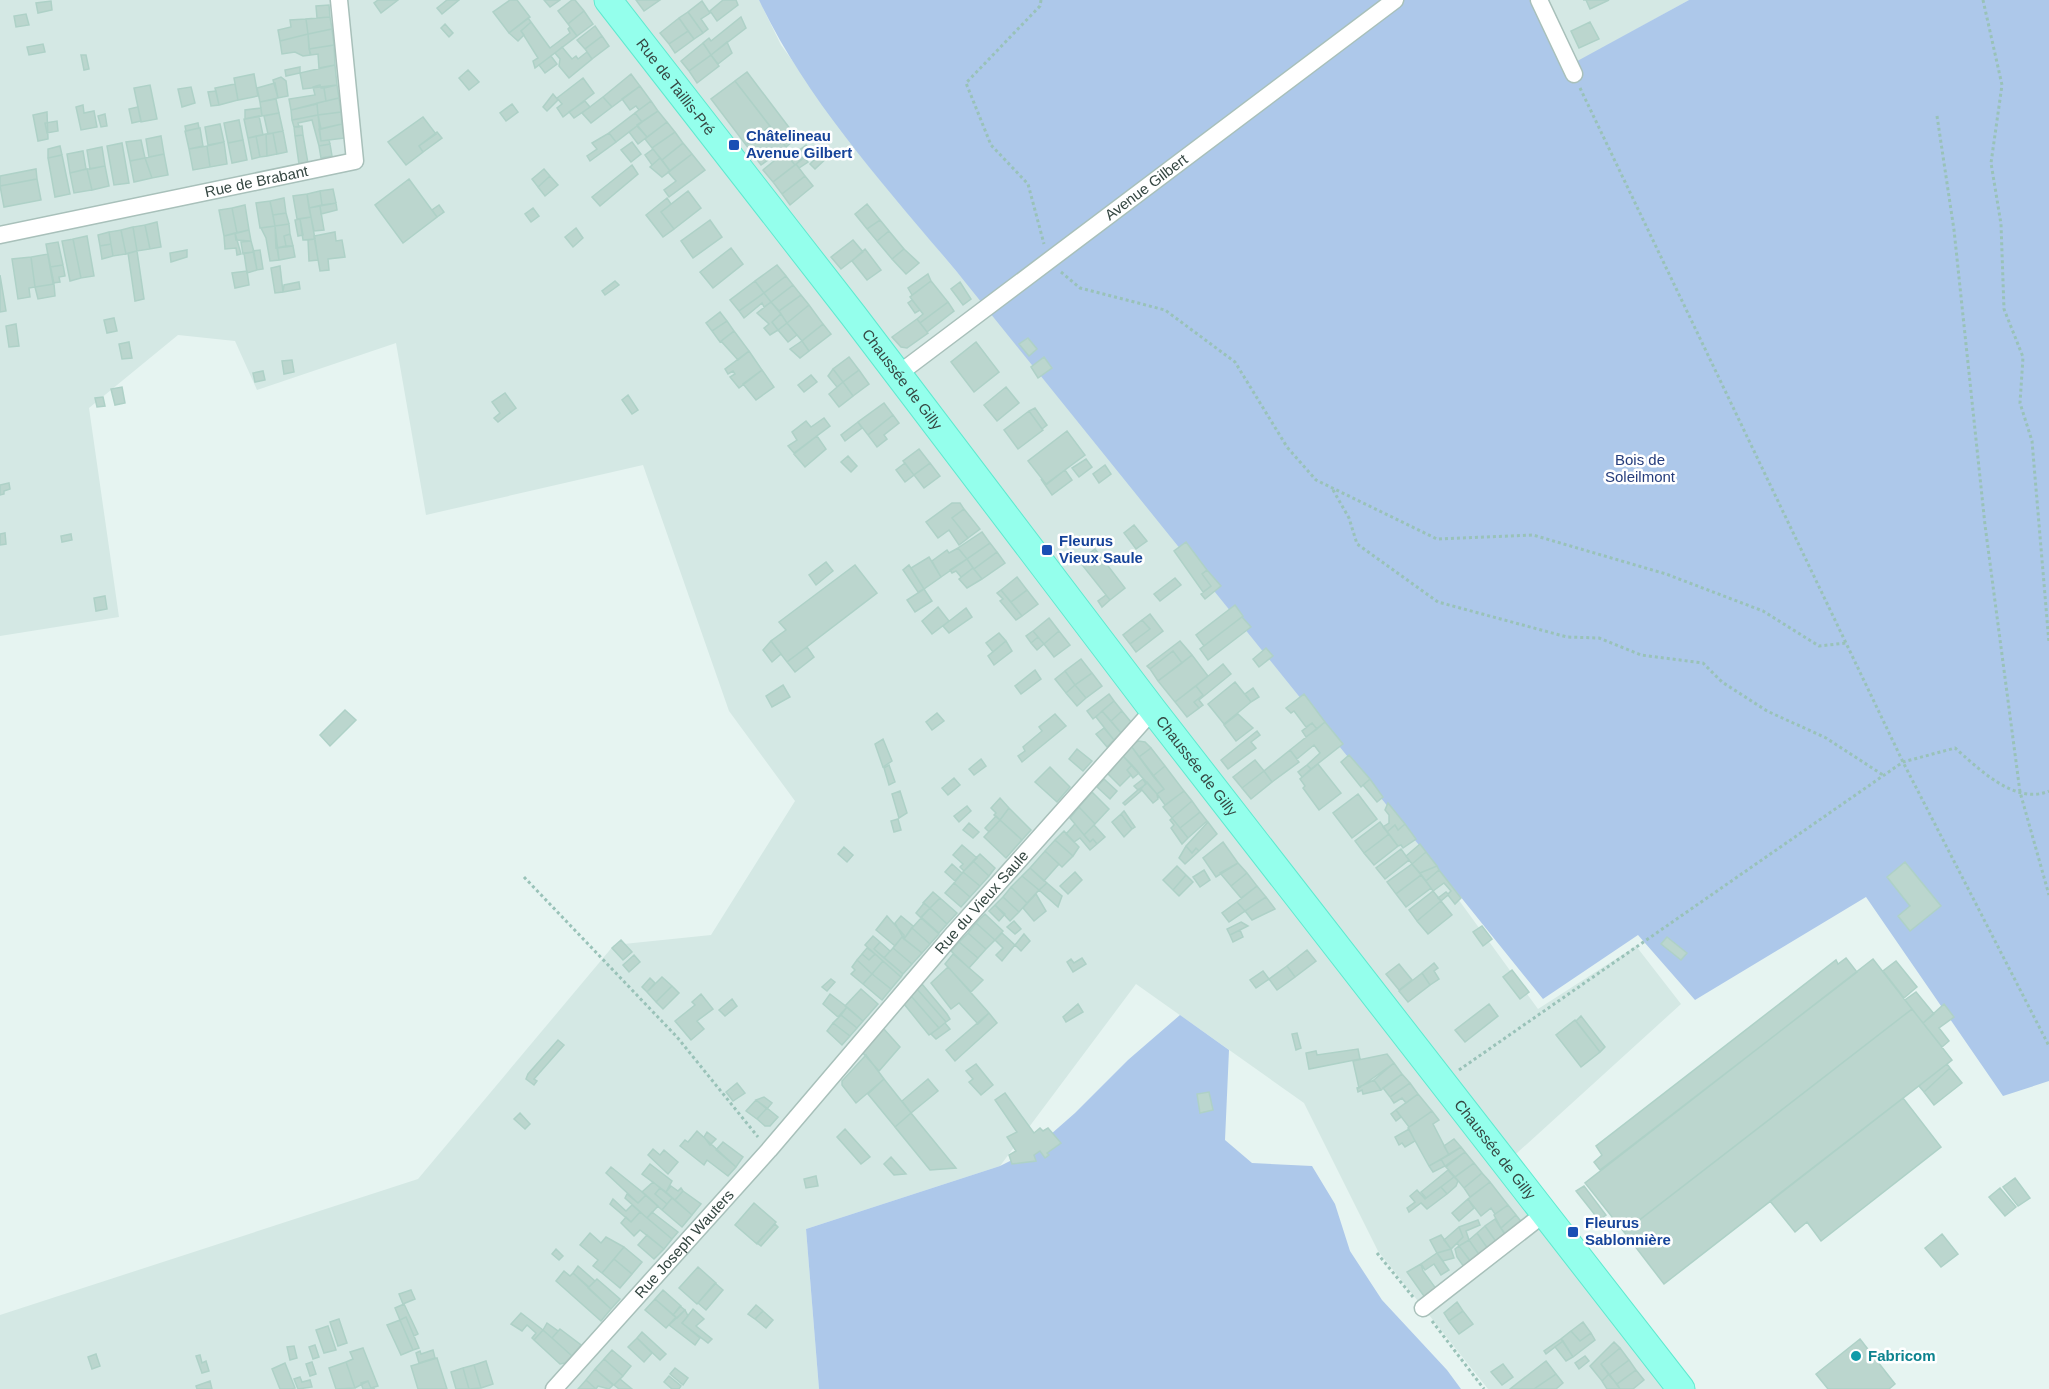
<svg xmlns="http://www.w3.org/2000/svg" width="2049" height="1389" font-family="Arial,sans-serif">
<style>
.residential{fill:#d4e8e4}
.green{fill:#adc8ea}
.building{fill:#bbd6ce;stroke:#aed1c7;stroke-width:1.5}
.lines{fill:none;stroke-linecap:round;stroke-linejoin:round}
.minor-casing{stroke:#a8c0ba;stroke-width:19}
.primary-casing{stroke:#5fe9cf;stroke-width:29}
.path{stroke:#99c2b8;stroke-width:3;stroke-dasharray:3 3;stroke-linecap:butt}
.minor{stroke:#fff;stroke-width:16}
.primary{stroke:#94ffec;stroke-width:27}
.transit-dot{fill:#1a4fb4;stroke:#fff;stroke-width:2}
.culture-dot{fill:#0f9aa8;stroke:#fff;stroke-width:2}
.labels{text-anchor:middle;stroke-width:5;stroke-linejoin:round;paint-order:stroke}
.street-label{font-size:15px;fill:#354742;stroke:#fff}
.transit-label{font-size:15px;font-weight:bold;fill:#164399;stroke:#fff;text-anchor:start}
.park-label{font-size:15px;fill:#253d7c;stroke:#fff}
.culture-label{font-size:15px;font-weight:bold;fill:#0d838f;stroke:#fff;text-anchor:start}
</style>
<rect width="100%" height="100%" fill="#e6f4f1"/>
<!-- residential -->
<path class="residential" d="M0,0H759L781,45L867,164L957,272L1046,370L1344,742L1538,1009L1636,946L1681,1004L1506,1163L1682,1389H1488L1378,1251L1304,1103L1136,984L1000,1166L806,1229L819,1389H0V1315L418,1179L614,945L711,935L795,801L729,711L643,465L426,515L396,343L257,390L235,341L178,335L89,408L119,617L0,636Z
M1539,0H1689L1570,66Z"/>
<!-- green -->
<path class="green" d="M759,0H1539L1570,65L1689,0H2049V1081L2003,1096L1866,897L1695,1000L1638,935L1543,999L957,272C886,187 807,101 759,0Z
M1180,1015L1229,1050L1225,1140L1252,1163L1312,1166L1335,1204L1350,1251L1382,1300L1447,1370L1461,1389H819L806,1229L1000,1166L1034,1149L1075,1113L1128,1060Z"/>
<!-- building -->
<path class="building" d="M378,0H398L381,13L374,3Z
M447,0H459L442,14L437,8Z
M510,0H517L530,17L509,33L493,12Z
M544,0H560L550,7Z
M572,0H575L584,11L568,24L558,11Z
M636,0H660L644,11Z
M723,0H736L738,5L717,21L710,11Z
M1583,0H1609L1590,9L1586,0Z
M51,1L52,10L38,13L36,3Z
M702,1L710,13L701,19L708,29L703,33L688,12Z
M329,5L330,17L317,18L316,6Z
M584,11L593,24L577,36L568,24Z
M688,12L703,33L694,39L679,18Z
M26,14L29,25L16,27L14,16Z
M330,17L332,29L308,34L306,19Z
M741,17L746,28L711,55L703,43L709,38L711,41Z
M528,18L531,22L521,31L524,35L518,41L509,33Z
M679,18L688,31L669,44L660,33Z
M306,19L308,34L280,41L278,30L291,27L290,20Z
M531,22L550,48L570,33L568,29L570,27L577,36L535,68L533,61L538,58L521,31Z
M1590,22L1599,39L1579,48L1571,31Z
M445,24L453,33L449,37L441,28Z
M595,26L602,36L585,49L577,40Z
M332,29L334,45L309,49L308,34Z
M688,31L694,39L675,53L669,44Z
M308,34L310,55L303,56L295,52L282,54L280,41Z
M602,36L609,46L592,59L585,49Z
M727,42L732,53L718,64L711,55Z
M703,43L711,55L689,71L681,61Z
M43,44L45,52L29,55L27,47Z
M334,45L335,65L319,68L318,54L311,55L309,49Z
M562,47L572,59L576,56L578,59L587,52L592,59L569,78L559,66L560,59L555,53Z
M81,55H86L89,69L84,70Z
M711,55L719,66L697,83L689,71Z
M551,56L557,64L545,73L539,65Z
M335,65L337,85L303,89L300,73Z
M300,67V73L286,76L285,70Z
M468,70L479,82L469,90L459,78Z
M747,72L797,138L786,147L735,81Z
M254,74L258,96L238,100L234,78Z
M631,74L640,86L612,107L603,97Z
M281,77L286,81L288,96L278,98L273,80Z
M583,78L594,93L563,117L557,108L562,104L557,98Z
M735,81L770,126L746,145L711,99Z
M275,83L278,98L260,102L257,88Z
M235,84L238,100L219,105L215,88Z
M150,85L157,119L141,122L134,88Z
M320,85L321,88H324L326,101L291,110L289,99L315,95L313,87Z
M337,85L339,98L326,101L324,88Z
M640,86L651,101L639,110L636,106L630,110L622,99Z
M191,87L195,103L182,107L178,89Z
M216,91L219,105L211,106L208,92Z
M553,94L558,100L547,111L543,107Z
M603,97L612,107L591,123L582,113Z
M339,98L341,112L318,115L317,103Z
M276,99L279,113L262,116L260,102Z
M585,101L590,107L574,118L569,112Z
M651,101L658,111L642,122L635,113Z
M317,104L318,115L292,120L291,110Z
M512,104L518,112L506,121L500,113Z
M83,105L84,113L94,111L97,127L81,130L76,107Z
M138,107L141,121L132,123L129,109Z
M261,108L262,116L245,119V110Z
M658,111L667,122L647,137L637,125Z
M47,112L48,139L38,141L33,115Z
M341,112L342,124L321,129L318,115Z
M279,113L283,131L268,134L264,116Z
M635,113L642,122L616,142L609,133Z
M105,114L107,126L101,127L98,116Z
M318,115L321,141L329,140L330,144L319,146L312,120L298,123L299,127H294L292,120Z
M259,116L263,135L248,138L244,119Z
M423,117L436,134L419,146L423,152L406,165L388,142Z
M239,120L243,140L228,143L224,123Z
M57,121L58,131L47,133L45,123Z
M667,122L675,132L652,148L645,139Z
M198,123L199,128L186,131L185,126Z
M220,124L224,142L208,145L205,127Z
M342,124L344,138L321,141L319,129Z
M302,126L303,135L295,136L294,127Z
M637,126L647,137L638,144L629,132Z
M770,126L786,147L761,165L746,145Z
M200,128L203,146L189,149L185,131Z
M283,131L287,152L277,154L273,133Z
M437,132L442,138L423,152L419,146Z
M675,132L683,143L662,160L652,148Z
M273,133L277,154L267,156L266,134Z
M609,133L616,142L590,161L587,156L597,149L592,143Z
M266,134L267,156L260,157L256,136Z
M303,135L308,163L299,164L295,136Z
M161,136L164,154L149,157L146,139Z
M256,136L260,157L252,159L248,138Z
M141,140L145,158L130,161L126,142Z
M243,140L247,160L232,163L228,143Z
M224,142L227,164L210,167L207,146Z
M632,142L641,154L631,162L621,150Z
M122,143L129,183L114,185L107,146Z
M683,143L692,154L670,171L662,160Z
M330,144L332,156L321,158L319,146Z
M806,145L811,152L795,165L789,158Z
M60,146L62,155L48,158V149Z
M207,146L210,167L193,170L189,149Z
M102,147L105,166L90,169L87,150Z
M822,147L830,155L815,169L810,164L818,156L815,152Z
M653,149L660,158L652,165L645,155Z
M83,151L86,169L70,173L67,154Z
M785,152L795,165L773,182L763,170Z
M164,154L168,175L152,178L145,158Z
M692,154L705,170L669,197L664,190L676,181L668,172Z
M62,155L70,194L55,197L48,158Z
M804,157L808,162L799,168L796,164Z
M145,158L152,178L134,182L130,161Z
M660,158L670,171L662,177L650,167Z
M796,164L805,176L782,194L773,182Z
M632,165L638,174L600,206L592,197Z
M105,166L109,186L92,190L87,169Z
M36,169L37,179L0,186V176Z
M87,169L92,190L74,193L70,173Z
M544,169L550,176L538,187L532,179Z
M550,176L558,185L545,196L538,187Z
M805,176L813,186L790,205L782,194Z
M37,179L41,200L4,207L0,186Z
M409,179L437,217L403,243L375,205Z
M333,189L336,203L322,205L320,191Z
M320,191L322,205L309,208L307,194Z
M688,191L701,208L674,229L661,212Z
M307,194L311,217L297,219L293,196Z
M284,198L286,213L273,215L270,201Z
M667,198L671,204L661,212L674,229L663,237L646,215Z
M270,201L275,226L260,228L256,203Z
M336,203L337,210L321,214L320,206Z
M867,204L880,220L867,229L855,214Z
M245,205L249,230L237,233L232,208Z
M439,205L444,212L437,217L432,210Z
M320,206L324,230L314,231L309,208Z
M232,208L237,233L224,236L219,210Z
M533,208L539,216L531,222L525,214Z
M286,213L289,224L275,226L273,215Z
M311,217L315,239L303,240L300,219Z
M300,219L303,235L298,236L295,220Z
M710,220L722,237L693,258L681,241Z
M880,220L889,231L877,241L867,229Z
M157,222L161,247L150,249L145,225Z
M289,224L290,234L284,236L286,246L276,248L275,226Z
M145,225L150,249L137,251L133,227Z
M275,226L279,260L270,261L266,238L261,228Z
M133,227L137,251L126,254L121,230Z
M576,228L583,238L573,247L565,237Z
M121,230L126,254L113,256L109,232Z
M249,230L251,241L236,240L235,233Z
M889,231L904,249L892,259L877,241Z
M109,232L111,244L100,246L98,235Z
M335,232L336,241L342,240L345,257L328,259L329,270L320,271L314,236Z
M235,233L241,254L237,255L236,248L225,249L224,236Z
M290,234L293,246H286L284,236Z
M87,236L94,276L81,278L73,239Z
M73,239L81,278L70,281L62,241Z
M315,239L318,260L309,261L308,240Z
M853,240L863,252L841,269L831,257Z
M251,241L254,252L243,254L241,242Z
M58,242L63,265L50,267L46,244Z
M111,244L113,256L102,259L100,246Z
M293,246L295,257L279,260L277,248Z
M731,248L743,264L713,288L700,272Z
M865,249L881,270L867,280L852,261Z
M904,249L919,263L906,274L892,259Z
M187,250V257L171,262L170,253Z
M260,250L263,269L257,270L253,251Z
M137,251L144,299L135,301L128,253Z
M254,252L257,270L247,273L244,253Z
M48,254L54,284L35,287L31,257Z
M31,257L35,287L29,288L30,297L18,299L12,259Z
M63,265L65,276L59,277L60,282L53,283L50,267Z
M777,265L786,276L764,293L755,281Z
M280,266L283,292L275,293L271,268Z
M247,271L249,285L235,288L232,273Z
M928,274L931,281L912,295L908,288Z
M0,275L6,311L0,312Z
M786,276L793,285L771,302L764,293Z
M615,281L619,285L605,295L602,291Z
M755,281L764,293L739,311L730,300Z
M931,281L948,302L920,323L917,319L923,314L910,297Z
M299,282L300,289L283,292L284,285Z
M960,282L971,299L963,305L951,289Z
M54,284L55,296L38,299L35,287Z
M793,285L801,295L779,311L771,302Z
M764,293L771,302L764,307L762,303L744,318L739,311Z
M801,295L809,305L787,323L779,311Z
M912,300L920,310L915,313L908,303Z
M771,302L781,314L772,322L778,330L770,335L764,328L769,324L757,313Z
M948,302L954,311L927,332L920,323Z
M809,305L823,324L802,341L787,323Z
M720,312L727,321L712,331L706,323Z
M781,314L787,323L778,330L772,322Z
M114,318L117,331L107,333L104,320Z
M917,319L928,333L907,348L901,347L892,337Z
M727,321L734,331L720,342L712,331Z
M787,323L797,335L788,342L778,330Z
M16,324L19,346L9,347L6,326Z
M823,324L831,334L809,351L802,341Z
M734,331L749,351L738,360L721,341Z
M1028,338L1037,349L1029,356L1019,344Z
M802,341L809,351L800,358L790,349Z
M129,342L132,358L122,359L119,344Z
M976,342L999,372L974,392L951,362Z
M749,351L762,370L739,388L730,377L735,374L733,371L728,374L725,369Z
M849,357L859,370L843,382L833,369Z
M1044,357L1052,368L1038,378L1031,367Z
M292,360L294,372L284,374L282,361Z
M833,369L843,382L837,387L828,376Z
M762,370L774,387L756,400L743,384Z
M859,370L869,384L853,396L843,382Z
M263,371L265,380L255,382L253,373Z
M811,375L817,382L804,392L798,385Z
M843,382L853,396L839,407L829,394Z
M122,387L125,403L115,405L111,389Z
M1006,387L1019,403L997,421L984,405Z
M505,393L516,408L498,422L494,418L500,413L492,402Z
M628,395L638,410L632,414L622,400Z
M103,397L105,406L97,407L95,398Z
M884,403L893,415L868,435L858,422Z
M1035,408L1047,425L1042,429L1029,411Z
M1029,411L1043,430L1018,449L1004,430Z
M893,415L899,423L884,435L887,439L877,447L868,435Z
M824,418L830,426L794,453L788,446L797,440L792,432L806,421L811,427Z
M858,422L862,428L845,441L841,435Z
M1067,431L1085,455L1046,484L1028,461Z
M817,436L826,449L805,467L794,454Z
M919,449L930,463L914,475L903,461Z
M848,456L857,466L851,472L841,462Z
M1086,459L1092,467L1079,477L1072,468Z
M905,463L914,475L905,482L896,470Z
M930,463L940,476L924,488L914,475Z
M1105,465L1111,474L1099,483L1093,474Z
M1065,470L1072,480L1052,495L1041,479L1046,485Z
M9,483L10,489L4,491V494L0,495V485Z
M952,503H960L964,509L952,518L968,538L959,545L949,530L938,538L926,522Z
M964,509L980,529L968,538L952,518Z
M1134,525L1147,541L1136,549L1124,533Z
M982,532L990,543L967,559L958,548Z
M5,533L6,544L0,545V534Z
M71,534L72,540L62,542L61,536Z
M1186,542L1207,570L1202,574L1211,586L1203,592L1174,551Z
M990,543L997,552L974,569L967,559Z
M958,548L967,559L941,577L932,561L947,550L949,553Z
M1095,549L1125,588L1110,600L1079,561Z
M997,552L1005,563L982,579L974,569Z
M929,557L941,577L924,589L911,568Z
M967,559L973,568L961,577L956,571L952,573L950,570Z
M826,562L833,571L816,585L809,575Z
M855,565L877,593L787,662L771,641L786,630L779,622Z
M909,565L924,589L918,592L903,570Z
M973,568L982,579L967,588L959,579Z
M1207,570L1221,586L1205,599L1201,594L1211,586L1202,574Z
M1017,577L1027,590L1011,602L1001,590Z
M1175,578L1181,585L1160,601L1154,594Z
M924,589L932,601L915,612L907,600Z
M1001,590L1022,616L1016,620L1000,601L1003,599L997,593Z
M1027,590L1038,604L1022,616L1011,602Z
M1106,595L1110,600L1102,607L1098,601Z
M105,596L107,609L96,611L94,598Z
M1235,605L1243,616L1204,646L1196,635Z
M938,607L949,621L932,634L922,621Z
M966,608L972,617L949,633L943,626Z
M1150,614L1163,631L1136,652L1130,644L1150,629L1142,620Z
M1242,617L1251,627L1208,660L1200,649Z
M1049,618L1059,631L1044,644L1033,631Z
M1142,620L1150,629L1130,644L1123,635Z
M1033,631L1038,637L1031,643L1026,636Z
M1059,631L1070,645L1054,657L1044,644Z
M999,633L1006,641L993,652L986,643Z
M1038,637L1044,644L1037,650L1031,643Z
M771,641L781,654L772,662L763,650Z
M1006,641L1012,651L994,665L988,656Z
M1180,641L1192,655L1182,663L1173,651L1150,669L1147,666Z
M807,647L814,657L795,672L787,662Z
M1266,648L1273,656L1259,667L1253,659Z
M1173,651L1182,663L1158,681L1150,669Z
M1192,655L1208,676L1175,702L1158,681Z
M1081,659L1092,673L1075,685L1065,671Z
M1223,664L1231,674L1199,700L1203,705L1199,708L1194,702L1203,695L1196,686Z
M1035,670L1041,679L1021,694L1015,686Z
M1065,671L1075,685L1066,693L1055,679Z
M1092,673L1102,686L1086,698L1075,685Z
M1235,682L1251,702L1224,724L1208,704Z
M783,685L790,697L772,707L766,696Z
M1075,685L1086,698L1077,706L1066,693Z
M1196,686L1203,695L1194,702L1199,708L1187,717L1175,702Z
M1253,688L1259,697L1251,702L1245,694Z
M1109,694L1114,701L1093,719L1087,711Z
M1304,694L1325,722L1317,729L1312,723L1306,727L1294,711L1291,713L1286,708Z
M1114,701L1122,711L1111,721L1102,711Z
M345,710L356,720L330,746L320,735Z
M1102,711L1121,733L1114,740L1096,717Z
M1122,711L1131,722L1121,733L1111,721Z
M937,713L944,721L932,730L926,722Z
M1055,714L1066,726L1022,762L1018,756L1025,751L1023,747L1042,731L1039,727Z
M1238,714L1253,728L1236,741L1224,725Z
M1325,722L1343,744L1311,769L1307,765L1320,753L1314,745L1297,759L1290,750Z
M1312,723L1317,729L1306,737L1302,731Z
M1104,728L1114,740L1107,747L1096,734Z
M1257,731L1260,735L1251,742L1256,748L1228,769L1221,760Z
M883,739L892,761L883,767L875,744Z
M1138,741L1145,742L1151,748L1139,757L1131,746Z
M1131,746L1164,789L1157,794L1123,756Z
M1151,748L1165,766L1153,776L1139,757Z
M1077,749L1092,761L1083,771L1069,759Z
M1290,750L1299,762L1272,782L1264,771Z
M1349,755L1370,779L1361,787L1341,762Z
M1123,756L1132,765L1127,770L1131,775L1120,786L1108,774Z
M981,759L986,766L974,775L969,769Z
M1255,760L1264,771L1242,788L1233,777Z
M1318,764L1341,793L1319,810L1303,788L1305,786L1300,779Z
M889,765L895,782L889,785L884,768Z
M1132,765L1139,773L1133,778L1127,770Z
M1307,765L1311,769L1302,777L1298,772Z
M1165,766L1184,791L1165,805L1157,794L1164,789L1153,776Z
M1050,767L1070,787L1057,802L1035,782Z
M1264,771L1272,782L1251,799L1242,788Z
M954,778L960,785L948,795L942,788Z
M1104,779L1117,791L1110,799L1097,787Z
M1143,779L1146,784L1138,790L1134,786Z
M1370,779L1383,797L1377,802L1363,785Z
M1147,782L1157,794L1158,799L1153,803L1141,789Z
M1139,789L1141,791L1125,805L1123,803Z
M900,791L907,813L899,818L892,794Z
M1184,791L1192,801L1172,818L1163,807Z
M1092,792L1109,809L1095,824L1079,807Z
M1358,794L1377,819L1352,838L1333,813Z
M1000,798L1009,808L1000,820L994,815L996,813L991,808Z
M1192,801L1200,812L1180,828L1172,818Z
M1388,803L1405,824L1398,830L1395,825L1387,832L1383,827L1389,823V815L1385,810Z
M967,806L971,811L959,822L954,816Z
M1079,807L1095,824L1084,835L1070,818Z
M1009,808L1031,830L1022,840L1000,820Z
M1124,811L1135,827L1132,829L1121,814Z
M1200,812L1207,821L1188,838L1180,828Z
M1121,814L1132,829L1124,837L1112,822Z
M996,816L1000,820L989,832L985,828Z
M1172,818L1188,838L1182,844L1171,828L1174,825L1170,820Z
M898,819L901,830L894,832L891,821Z
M1000,820L1022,840L1006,858L984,837Z
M1208,822L1217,834L1199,851L1196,848L1192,853L1186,846Z
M1380,822L1389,834L1364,853L1355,841Z
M969,823L979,832L973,838L963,830Z
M1075,824L1090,842L1093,839L1097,844L1090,850L1080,838L1074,842L1066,834Z
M1405,824L1416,839L1403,848L1401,845L1398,846L1387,832L1395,825L1398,830Z
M1094,825L1105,837L1097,844L1093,839L1090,842L1084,835Z
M1064,831L1079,847L1073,856L1055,840Z
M1389,834L1398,846L1374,865L1364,853Z
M1055,840L1073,856L1062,867L1045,851Z
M1223,842L1238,863L1216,877L1203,858Z
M1420,844L1426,852L1412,864L1406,856Z
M962,845L977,858L964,871L960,867L963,864L953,855Z
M1186,846L1192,853L1196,848L1199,851L1185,864L1179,858Z
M844,847L853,855L847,862L838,854Z
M1401,849L1409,860L1385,879L1376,868Z
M1045,851L1059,864L1044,881L1030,868Z
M1426,852L1437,866L1420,873L1412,864Z
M980,854L995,868L989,876L973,861Z
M973,861L989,876L980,886L963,872Z
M1905,862L1941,906L1910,931L1898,916L1910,906L1887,877Z
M1238,863L1247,873L1231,886L1220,873Z
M952,864L962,873L955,881L945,872Z
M1412,864L1421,875L1396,894L1387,882Z
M1177,866L1186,875L1173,890L1163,880Z
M1437,866L1439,870L1426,881L1420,873Z
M1030,868L1047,883L1039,890L1022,876Z
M1204,870L1210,880L1200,887L1193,877Z
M1439,870L1461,898L1455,904L1448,895L1441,901L1438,898L1446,892L1448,894L1451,891L1444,883L1433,891L1426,881Z
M963,872L980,886L970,897L954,883Z
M1075,872L1082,880L1068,894L1060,886Z
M1247,873L1257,886L1241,898L1231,886Z
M1186,875L1193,882L1179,896L1173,890Z
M1421,875L1431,888L1406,907L1396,894Z
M1022,876L1039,890L1027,903L1011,887Z
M954,883L970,897L961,907L945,893Z
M1047,883L1062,896L1058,907L1039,890Z
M1257,886L1266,897L1245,911L1237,902Z
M1011,887L1027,903L1019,912L1003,897Z
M1433,891L1441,901L1417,921L1409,910Z
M933,892L940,898L930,908L923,903Z
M1036,894L1046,911L1034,921L1023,908Z
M1003,897L1019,912L1010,921L995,905Z
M1266,897L1275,909L1252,920L1245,911Z
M940,898L957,913L947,924L930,908Z
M1441,901L1452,915L1428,934L1417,921Z
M1237,902L1245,911L1229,922L1222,913Z
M924,903L930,908L921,918L916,913Z
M995,905L1005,914L999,921L989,911Z
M930,908L947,924L939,933L921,917Z
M985,914L1003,931L995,940L976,923Z
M887,916L904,935V939L902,937L895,946L876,930Z
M901,916L913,926L904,939L895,923Z
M921,918L939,934L930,944L912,928Z
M1014,921L1021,929L1015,934L1007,927Z
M1241,922L1248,926L1230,935L1227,929Z
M976,923L995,940L986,949L968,933Z
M1482,926L1492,939L1483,946L1473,932Z
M912,928L930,944L922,953L904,939Z
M1240,930L1243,937L1233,942L1230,935Z
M968,933L986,949L978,958L959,942Z
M1002,933L1015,945L1002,961L996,955L1003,948L995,940Z
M1024,934L1030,941L1021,951L1015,945Z
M873,936L880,942L874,949L903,974L901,977L865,945Z
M902,937L922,953L912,964L893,948Z
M1667,937L1687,953L1681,960L1661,944Z
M621,940L632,952L623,960L612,948Z
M880,942L890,951L884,958L874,949Z
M959,942L978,958L969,968L951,951Z
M867,948L875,954L869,960L862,954Z
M893,948L912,964L903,974L884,958Z
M1307,950L1316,961L1295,977L1287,966Z
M862,954L869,960L875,954L883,961L872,974L857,960Z
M953,954L983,980L971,992L945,964Z
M634,955L640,962L629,972L623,965Z
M1082,958L1086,964L1073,972L1067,962L1071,959L1074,963Z
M1846,958L1857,972L1600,1170L1594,1162L1602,1155L1596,1146L1836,960L1838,964Z
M1873,959L1912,1009L1624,1232L1585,1183Z
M857,960L872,974L863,984L851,974L855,970L852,967Z
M883,961L901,977L891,989L872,974Z
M1896,961L1917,987L1904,998L1883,971Z
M1434,963L1438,968L1434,971L1439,979L1430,985L1422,973Z
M1399,964L1412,980L1399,990L1386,974Z
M1287,966L1295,977L1277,990L1269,979Z
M948,967L989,1013L978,1024L959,1003L951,1009L931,983Z
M1512,970L1529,992L1520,999L1503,977Z
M1263,971L1269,979L1256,988L1250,980Z
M1422,973L1430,985L1408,1002L1399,991Z
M872,974L891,989L882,1000L863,984Z
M662,977L672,986L656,1002L647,992Z
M650,978L655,983L647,992L642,987Z
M831,979L835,982L827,991L822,987Z
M922,984L947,1014L950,1019L946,1022L917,989Z
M672,986L679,993L663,1009L656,1002Z
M861,989L878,1004L863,1021L845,1006Z
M917,989L946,1022L939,1028L911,996Z
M1916,992L1934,1014L1923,1023L1905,1000Z
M701,994L713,1009L697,1021L704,1029L691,1040L675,1021L695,1005L692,1002Z
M830,994L847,1007L838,1017L823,1004Z
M911,996L939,1028L929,1035L904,1004Z
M732,999L737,1006L725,1016L719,1010Z
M1078,1004L1083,1012L1066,1022L1063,1017Z
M1489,1004L1498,1016L1465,1042L1455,1030Z
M1944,1004L1954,1017L1939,1028L1949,1041L1942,1047L1923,1023Z
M847,1007L863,1021L857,1028L841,1015Z
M1912,1009L1952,1060L1664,1284L1624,1232Z
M989,1013L997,1023L955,1061L946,1050Z
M841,1015L857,1028L850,1036L833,1023Z
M1581,1016L1605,1047L1600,1052L1576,1021Z
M1575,1020L1600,1052L1581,1067L1556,1035Z
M833,1023L850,1036L842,1045L827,1031Z
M945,1023L950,1029L936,1039L931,1034Z
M883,1028L900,1047L879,1071L862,1052Z
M1297,1033L1301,1048L1296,1050L1292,1034Z
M558,1040L564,1045L534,1079L537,1081L534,1085L526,1079L528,1074Z
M1358,1049L1360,1059L1309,1069L1306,1053L1316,1051L1317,1055Z
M1387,1054L1394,1063L1359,1088L1353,1061Z
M866,1055L884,1079L856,1103L842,1085V1081Z
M1394,1063L1402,1074L1381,1090L1374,1080Z
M976,1064L993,1085L981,1095L969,1082L973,1079L966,1071Z
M1947,1064L1950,1068L1924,1092L1919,1086Z
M1950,1068L1962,1083L1934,1105L1924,1092Z
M1402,1074L1410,1083L1390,1097L1383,1088Z
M884,1079L911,1113L895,1127L868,1094Z
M928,1079L938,1091L911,1113L902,1101Z
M1374,1080L1381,1090L1363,1094L1362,1090L1358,1092L1357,1088Z
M737,1083L745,1093L733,1101L726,1092Z
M1410,1083L1418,1094L1406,1103L1402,1098L1394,1103L1390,1097Z
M1209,1092L1213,1110L1200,1113L1197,1094Z
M1005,1093L1034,1133L1040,1128L1043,1131L1048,1128L1061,1143L1047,1153L1049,1155L1045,1158L1040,1151L1034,1155L1036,1161L1012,1164L1009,1155L1016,1151L1007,1137L1017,1132L995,1100Z
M1418,1094L1432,1111L1409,1127L1396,1110Z
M764,1097L772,1103L767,1109L756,1100Z
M1903,1098L1941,1147L1821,1241L1807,1222L1795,1232L1770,1201Z
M756,1100L767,1108L757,1119L746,1111Z
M767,1108L778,1117L770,1126H765L757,1119Z
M1396,1110L1401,1117L1396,1121L1391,1114Z
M1432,1111L1439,1120L1433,1124L1449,1155L1429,1166L1408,1128Z
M520,1113L530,1124L525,1129L514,1119Z
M911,1113L956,1168L930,1170L895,1127Z
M845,1129L870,1157L861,1164L837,1137Z
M1409,1129L1415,1141L1405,1147L1402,1143L1399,1145L1395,1137Z
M697,1131L736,1167L728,1176L707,1160L704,1165L680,1146L685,1140L688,1142Z
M707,1132L716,1139L710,1145L704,1137Z
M1454,1139L1461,1147L1449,1155L1444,1146Z
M723,1142L743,1157L736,1167L716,1150Z
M1461,1147L1465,1152L1445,1166L1441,1159Z
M653,1149L660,1155L664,1150L678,1162L668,1174L648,1155Z
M1465,1152L1474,1163L1455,1177L1446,1167Z
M891,1157L906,1174L894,1175L884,1164Z
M1441,1159L1445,1166L1433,1172L1429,1166Z
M1474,1163L1482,1173L1464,1188L1455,1177Z
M650,1164L672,1181L666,1192L642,1174Z
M611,1167L646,1195L638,1203L606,1173Z
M1448,1170L1454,1177L1426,1198L1421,1192Z
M1482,1173L1490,1182L1470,1197L1464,1188Z
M816,1176L818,1186L806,1188L804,1179Z
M1454,1177L1458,1181L1456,1186L1447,1194L1441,1187Z
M2015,1178L2030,1198L2018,1206L2003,1187Z
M653,1182L660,1188L655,1194L667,1204L662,1210L642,1192Z
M1490,1182L1508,1205L1495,1214L1491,1208L1481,1216L1468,1199Z
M671,1186L678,1191L681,1188L683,1191L675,1200L666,1192Z
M1584,1186L1606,1215L1599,1220L1576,1191Z
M1441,1187L1447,1194L1427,1209L1421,1203L1409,1212L1407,1208L1415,1202L1410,1196L1417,1190L1425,1199Z
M660,1188L672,1198L667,1204L655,1194Z
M2000,1188L2016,1207L2005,1216L1989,1197Z
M683,1191L701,1204L692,1215L675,1200Z
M627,1194L638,1203L646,1195L658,1206L647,1218L625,1198Z
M672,1198L692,1215L682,1227L662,1210Z
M613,1199L626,1211L632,1205L640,1212L631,1222L610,1204Z
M1468,1199L1474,1208L1459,1221L1452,1213Z
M754,1203L776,1222L757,1244L735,1225Z
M1508,1205L1516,1215L1501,1228L1494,1215Z
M640,1212L672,1239L664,1249L640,1230L634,1236L621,1223L626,1217L631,1222Z
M652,1212L678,1232L672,1239L647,1218Z
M1516,1215L1523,1224L1507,1237L1501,1228Z
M1495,1219L1506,1236L1497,1243L1485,1226Z
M1478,1220L1480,1225L1466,1231L1469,1240L1459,1246L1457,1243L1463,1237L1459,1227Z
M775,1224L778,1227L761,1246L757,1243Z
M1485,1226L1497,1243L1488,1249L1477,1233Z
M1459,1227L1463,1237L1451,1249L1444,1240Z
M590,1233L601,1243L606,1237L624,1247L602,1273L593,1266L598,1260L580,1245Z
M1477,1233L1488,1249L1480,1256L1469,1240Z
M1942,1234L1958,1254L1941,1267L1925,1248Z
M647,1235L664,1249L654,1259L638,1245Z
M1441,1235L1451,1249L1437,1253L1430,1240Z
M1469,1240L1480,1256L1471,1262L1459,1246Z
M1459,1246L1471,1262L1464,1267L1457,1257L1455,1249Z
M624,1247L642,1262L632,1274L614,1259Z
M556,1249L563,1256L559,1260L552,1254Z
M1451,1249L1454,1258L1443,1261L1437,1253Z
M1437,1253L1449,1270L1441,1275L1434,1264L1425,1270L1421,1264Z
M614,1259L632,1274L620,1288L602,1273Z
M1421,1264L1423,1271L1437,1290L1426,1299L1407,1272Z
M578,1266L595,1281L589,1287L573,1273Z
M698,1267L716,1283L697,1304L679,1288Z
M564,1271L570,1276L573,1273L611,1309L601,1321L556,1281Z
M597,1279L620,1299L611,1309L588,1288Z
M715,1283L723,1290L706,1310L698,1303Z
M411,1290L415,1299L403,1304L399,1294Z
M663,1290L681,1306L673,1315L655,1299Z
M655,1299L676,1317L666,1328L645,1310Z
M1457,1302L1463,1311L1449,1321L1444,1313Z
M404,1304L418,1334L414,1336L406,1317L400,1320L395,1308Z
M756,1305L763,1311L755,1319L748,1314Z
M680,1306L685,1310L677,1318L673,1315Z
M693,1309L704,1319L696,1326L712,1339L708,1343L682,1323Z
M685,1310L688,1316L682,1323L700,1338L695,1345L669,1325Z
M763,1311L773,1320L766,1328L755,1319Z
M1463,1311L1473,1324L1459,1334L1449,1321Z
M521,1313L543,1330L534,1340L532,1338L536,1333L527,1325L522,1331L511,1324Z
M406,1317L419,1348L413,1350L400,1320Z
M339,1319L347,1343L338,1346L330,1322Z
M400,1320L413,1350L401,1355L387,1325Z
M1583,1322L1591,1333L1580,1341L1571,1331Z
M547,1323L558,1331L552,1338L543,1330Z
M328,1326L336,1350L324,1353L316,1330Z
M560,1329L581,1345L572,1356L552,1338Z
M543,1330L572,1356L565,1363L560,1364L534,1340Z
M1571,1331L1580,1341L1591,1333L1595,1340L1573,1357L1561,1339Z
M642,1332L666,1354L660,1360L637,1338Z
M637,1338L652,1353L644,1362L628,1347Z
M1561,1339L1563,1341L1546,1354L1544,1351Z
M1860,1339L1895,1384L1889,1389H1828L1816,1374Z
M1563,1341L1573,1357L1566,1361L1555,1347Z
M1614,1342L1620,1348L1601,1364L1609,1374L1602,1381L1590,1366Z
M315,1345L319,1357L313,1359L309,1347Z
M294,1346L297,1358L290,1360L287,1347Z
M363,1348L378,1386L371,1388L368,1381L355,1388L346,1362L353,1359L350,1352Z
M1620,1348L1629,1360L1609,1375L1601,1364Z
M433,1350L435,1358L419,1363L416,1353L420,1351L421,1354Z
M612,1350L631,1366L623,1376L604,1359Z
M96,1354L100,1366L92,1369L88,1357Z
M200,1355L202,1363L206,1361L209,1371L202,1373L196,1356Z
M1585,1356L1589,1361L1579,1369L1575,1363Z
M437,1358L447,1389H418L411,1366Z
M604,1359L623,1376L614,1385L595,1369Z
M1629,1360L1636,1370L1617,1384L1609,1375Z
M486,1361L493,1384L481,1388L474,1365Z
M1546,1361L1556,1374L1534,1389H1510Z
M312,1362L316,1374L310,1376L306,1364Z
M346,1362L355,1388L336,1389L329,1368Z
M285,1363L295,1388L292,1389H280L272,1369Z
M1503,1364L1513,1377L1502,1385L1491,1372Z
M474,1365L481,1388L469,1389L463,1368Z
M463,1368L469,1389H456L451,1372Z
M675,1368L688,1378L683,1385L670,1374Z
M595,1369L613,1385L609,1389L598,1386L596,1389L586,1380Z
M1636,1370L1644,1380L1633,1389H1620L1617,1384Z
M1556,1374L1563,1383L1556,1389H1534Z
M1609,1374L1610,1375L1620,1389H1607L1602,1381Z
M669,1376L681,1386L679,1389H672L664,1382Z
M300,1377L302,1382L310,1380L312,1387L298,1389L294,1379Z
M620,1379L632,1389H619L614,1385Z
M586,1380L596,1389H578Z
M210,1381L212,1389H197L196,1386Z
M368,1381L371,1388L375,1389H363L361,1383Z"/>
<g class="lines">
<defs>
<g id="minor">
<path d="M1539,0L1574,74"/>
<path id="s1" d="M0,235L355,161L339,0"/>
<path id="s2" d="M897,375L1395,0"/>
<path d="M1423,1308L1545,1213"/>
<path id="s3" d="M554,1389L769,1150L954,933L1153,710"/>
</g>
<g id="primary">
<path id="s4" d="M608,0L853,315L1153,710L1681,1389"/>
</g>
</defs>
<!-- minor casing -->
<use href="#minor" class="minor-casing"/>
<!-- primary casing -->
<use href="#primary" class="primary-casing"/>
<!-- path -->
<path class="path" d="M1041,0L1040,6L966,83L991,145L1028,184L1044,244
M1983,0L2002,85L1991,163L2001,224L2004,309L2023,357L2020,403L2032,441L2049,643
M1580,88L1903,762L2049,1046
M1937,116L1954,230L1985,525L2020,792L2049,895
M1061,272L1080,288L1165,310L1235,362L1287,447L1316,480L1437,539L1533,535L1666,574L1763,611L1819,646L1846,643
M1333,490L1349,518L1357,544L1438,602L1567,637L1599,638L1641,655L1703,663L1722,682L1767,711L1826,738L1883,775
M524,877L677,1037L758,1137
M1459,1070L1903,762L1955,748C1977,767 2015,806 2049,791
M1377,1253L1413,1297
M1432,1321L1484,1389"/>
<!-- minor -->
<use href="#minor" class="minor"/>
<!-- primary -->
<use href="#primary" class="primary"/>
</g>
<!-- markers -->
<g class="transit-dot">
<rect x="728" y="139" width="12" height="12" rx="3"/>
<rect x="1041" y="544" width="12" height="12" rx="3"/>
<rect x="1567" y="1226" width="12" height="12" rx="3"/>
</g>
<circle class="culture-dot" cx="1856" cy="1356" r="6"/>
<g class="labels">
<!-- street labels -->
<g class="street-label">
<text dy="5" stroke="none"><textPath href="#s4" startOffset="110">Rue de Taillis-Pré</textPath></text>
<text dy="5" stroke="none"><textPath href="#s1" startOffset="262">Rue de Brabant</textPath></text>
<text dy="5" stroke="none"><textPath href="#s2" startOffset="312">Avenue Gilbert</textPath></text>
<text dy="5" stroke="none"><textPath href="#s4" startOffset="480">Chaussée de Gilly</textPath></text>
<text dy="5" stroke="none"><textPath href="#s4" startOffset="966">Chaussée de Gilly</textPath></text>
<text dy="5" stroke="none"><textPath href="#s3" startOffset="648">Rue du Vieux Saule</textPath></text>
<text dy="5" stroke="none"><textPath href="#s4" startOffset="1452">Chaussée de Gilly</textPath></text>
<text dy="5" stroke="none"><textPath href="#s3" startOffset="195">Rue Joseph Wauters</textPath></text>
</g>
<!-- transit labels -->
<g class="transit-label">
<text x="746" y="141">Châtelineau<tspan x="746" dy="17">Avenue Gilbert</tspan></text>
<text x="1059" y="546">Fleurus<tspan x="1059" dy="17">Vieux Saule</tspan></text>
<text x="1585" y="1228">Fleurus<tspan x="1585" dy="17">Sablonnière</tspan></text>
</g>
<!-- park labels -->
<g class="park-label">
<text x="1640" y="465">Bois de<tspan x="1640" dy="17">Soleilmont</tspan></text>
</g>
<!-- culture labels -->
<g class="culture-label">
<text x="1868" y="1361">Fabricom</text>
</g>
</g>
</svg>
